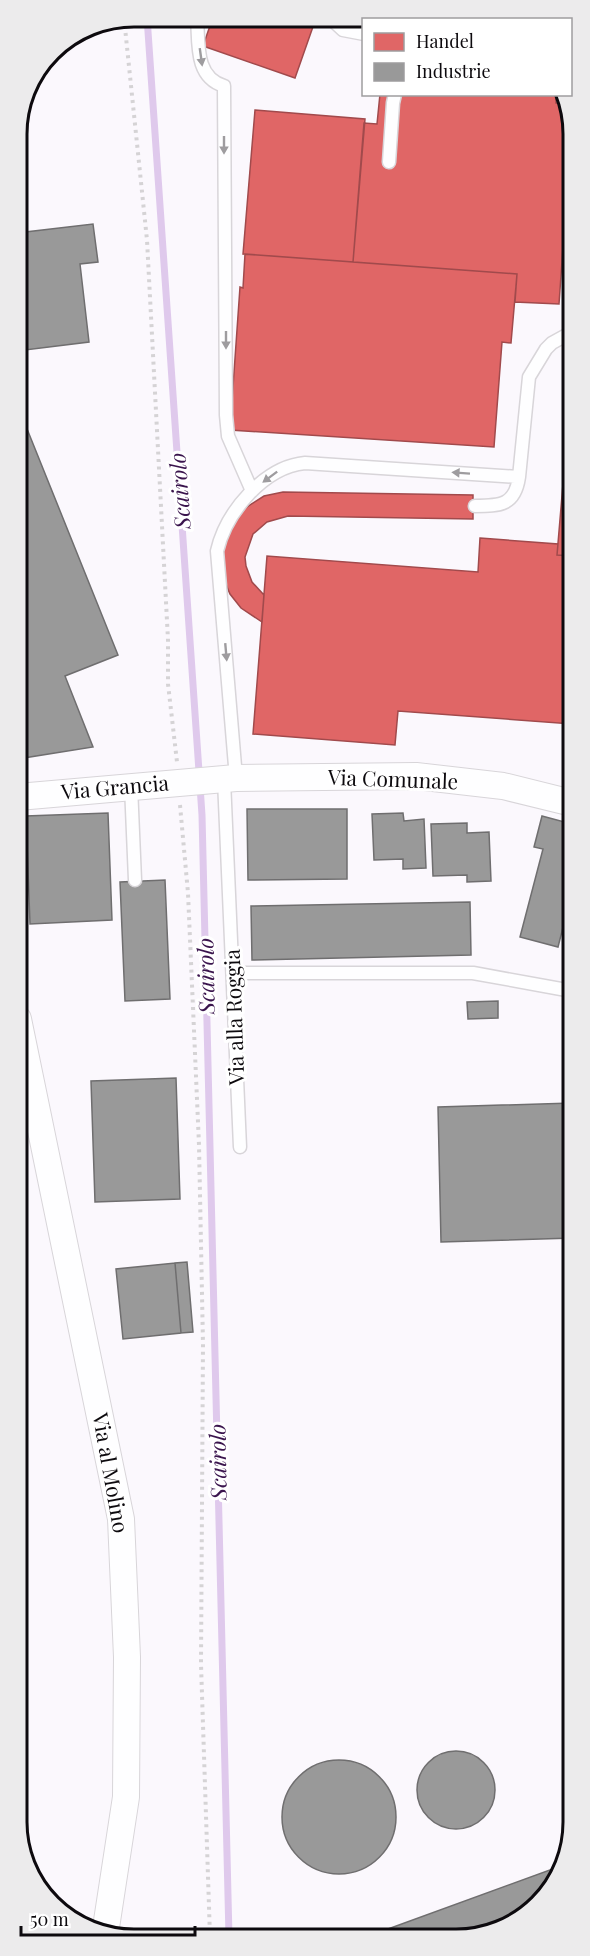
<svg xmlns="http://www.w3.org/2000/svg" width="590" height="1956" font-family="'Playfair Display',serif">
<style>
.shops{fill:#e06666;stroke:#a14a4c;stroke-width:1.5}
.industry{fill:#999;stroke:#6f6e6f;stroke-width:1.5}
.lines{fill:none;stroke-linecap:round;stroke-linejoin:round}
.stream{stroke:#dfc9ec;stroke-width:7}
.lane-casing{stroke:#d8d5d9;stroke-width:15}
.street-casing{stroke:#d8d5d9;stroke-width:28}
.path{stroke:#d5d3d5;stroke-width:4;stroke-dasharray:3 4.5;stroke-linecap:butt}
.lane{stroke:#fefeff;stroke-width:12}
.street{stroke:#fefeff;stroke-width:26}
.oneway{fill:#9e9c9f}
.labels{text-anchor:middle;stroke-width:6;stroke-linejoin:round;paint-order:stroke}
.street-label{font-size:21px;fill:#0d0a0e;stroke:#fff}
.water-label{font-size:22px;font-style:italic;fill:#3a144d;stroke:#fff}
.rim{fill:none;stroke:#0d0a0e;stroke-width:3}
</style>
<rect width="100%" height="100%" fill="#fbf8fd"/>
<!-- shops -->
<path class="shops" d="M213,17L305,18L315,21L295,78L203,46Z
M380,94H556V103H567L571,112V132L559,304L515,302L517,274L353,262L364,123L377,124Z
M255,110L365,119L353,262L243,254Z
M245,254L517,274L511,343L502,342L494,447L230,430L240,287L243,288Z
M567,360H572V404H563Z
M565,460L572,461V556L557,555Z
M283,492L473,495V519L288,516L267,522L253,534L245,557L246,566L252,582L264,595L262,622L241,608L230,594L223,577L222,547L237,515L245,508L264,496Z
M480,538L558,544L557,555L572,556V724L398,711L395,745L253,734L267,556L478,572Z"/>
<!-- industry -->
<path class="industry" d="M93,224L98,262L80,264L89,342L17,351V233Z
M17,404L118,655L65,676L93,747L17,759Z
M247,809H347V879L248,880Z
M108,813L112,920L30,924L26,816Z
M403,813L404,821L424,819L426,868L403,869V859L374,860L372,814Z
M542,816L572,824V892L558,947L520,937L543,849L534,847Z
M467,823V833L489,832L491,881L467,882V875L433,876L431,824Z
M165,880L170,999L125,1001L120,882Z
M470,902L471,955L252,960L251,906Z
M498,1001V1018L468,1019L467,1002Z
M176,1078L180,1199L95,1202L91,1081Z
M572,1103L573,1238L441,1242L438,1107Z
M187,1262L193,1332L181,1333L175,1263Z
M175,1263L181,1333L123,1339L116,1269Z
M417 1790a39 39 0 1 1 78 0a39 39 0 1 1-78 0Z
M282 1817a57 57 0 1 1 114 0a57 57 0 1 1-114 0Z
M558,1867L545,1899L478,1937H366Z"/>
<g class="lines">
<!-- stream -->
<path class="stream" d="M147,17L202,815L229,1937"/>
<defs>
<path id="lane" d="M197,17C199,42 194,77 224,86L226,415L228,436L252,491
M330,18L343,30L364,34
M374,20L375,18
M389,162L393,103L395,94
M475,506C501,506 515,505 519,477L529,377L546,349L552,343L572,332
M236,778L217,551C226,512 264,467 305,463L519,477
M224,780L240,1147
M131,786L135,880
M234,973H473L572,991"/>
<path id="street" d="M18,797L236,778L416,776L503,786L572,803
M18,1019L121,1519L127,1657L126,1797L105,1934"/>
</defs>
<!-- lane casing -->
<use href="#lane" class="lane-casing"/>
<!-- street casing -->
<use href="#street" class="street-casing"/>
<!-- path -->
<path class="path" d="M124,18L147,240L168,640V684L177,762
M418,20V18
M564,285L571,188
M180,805L188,893L199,1145L203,1344L201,1664L210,1937"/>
<!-- lane -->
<use href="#lane" class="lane"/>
<!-- street -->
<use href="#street" class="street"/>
</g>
<!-- one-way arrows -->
<defs><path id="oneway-solid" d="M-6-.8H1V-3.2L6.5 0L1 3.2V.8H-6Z" transform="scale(1.5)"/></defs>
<g class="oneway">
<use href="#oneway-solid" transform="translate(201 57) rotate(82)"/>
<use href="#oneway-solid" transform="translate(224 145) rotate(90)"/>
<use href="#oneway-solid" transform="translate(226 340) rotate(90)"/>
<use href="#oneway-solid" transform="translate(461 473) rotate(-176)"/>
<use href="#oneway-solid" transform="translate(270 477) rotate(143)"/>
<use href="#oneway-solid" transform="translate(226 652) rotate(85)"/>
</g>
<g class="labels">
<!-- street labels -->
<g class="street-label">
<text transform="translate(393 780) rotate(2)" y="7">Via Comunale</text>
<text transform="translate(115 788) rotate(-5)" y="7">Via Grancia</text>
<text transform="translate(235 1017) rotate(-92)" y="7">Via alla Roggia</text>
<text transform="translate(110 1473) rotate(80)" y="7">Via al Molino</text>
</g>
<!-- water labels -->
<g class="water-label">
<text transform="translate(180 491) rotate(-94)" y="8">Scairolo</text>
<text transform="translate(206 976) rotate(-91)" y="8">Scairolo</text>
<text transform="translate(218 1462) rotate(-91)" y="8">Scairolo</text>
</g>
</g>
<!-- crop -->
<path d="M0 0H590V1956H0ZM134 27H456A107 107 0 0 1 563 134V1822A107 107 0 0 1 456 1929H134A107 107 0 0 1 27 1822V134A107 107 0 0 1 134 27Z" fill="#ecebec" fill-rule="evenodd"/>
<path class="rim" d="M134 27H456A107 107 0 0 1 563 134V1822A107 107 0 0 1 456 1929H134A107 107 0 0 1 27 1822V134A107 107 0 0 1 134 27Z"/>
<!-- legend -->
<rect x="362" y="18" width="210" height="78" fill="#ffffff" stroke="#9e9d9f" stroke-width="1.5"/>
<rect x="374" y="33" width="30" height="18" fill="#e06666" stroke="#9e9d9f" stroke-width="1.5"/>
<text x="416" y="48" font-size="18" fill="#0d0a0e">Handel</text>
<rect x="374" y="63" width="30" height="18" fill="#999999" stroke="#9e9d9f" stroke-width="1.5"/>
<text x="416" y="78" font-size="18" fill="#0d0a0e">Industrie</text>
<!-- scale -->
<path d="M21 1926v9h174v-9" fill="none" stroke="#0d0a0e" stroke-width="3"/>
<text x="30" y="1926" font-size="18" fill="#0d0a0e" stroke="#ffffff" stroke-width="4.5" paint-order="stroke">50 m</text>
</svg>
